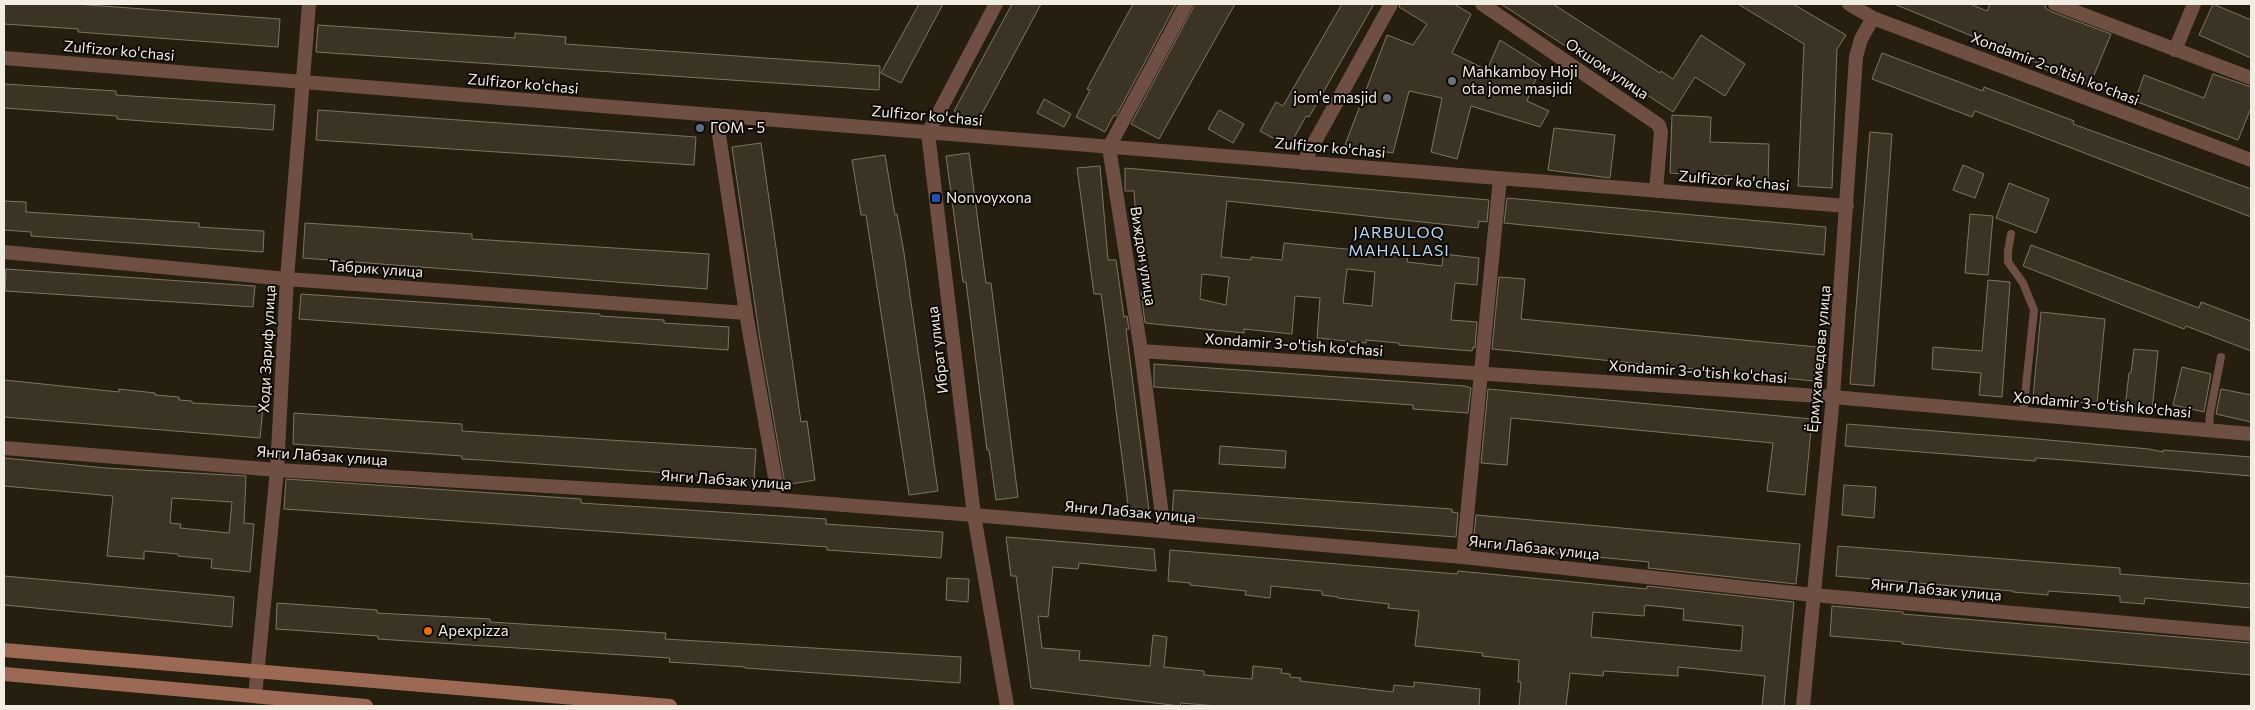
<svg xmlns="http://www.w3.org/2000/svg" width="2255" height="710" font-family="Commissioner,sans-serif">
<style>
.building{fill:#3b3323;stroke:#7f7564;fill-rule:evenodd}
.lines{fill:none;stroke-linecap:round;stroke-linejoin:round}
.service{stroke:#6f4f42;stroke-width:8}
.minor{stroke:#6f4f42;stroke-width:14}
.tertiary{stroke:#6f4f42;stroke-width:14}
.secondary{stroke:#9c6955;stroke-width:14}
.worship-dot{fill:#6b7280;stroke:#0c0804;stroke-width:2}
.service-dot{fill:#5c6f8a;stroke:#0c0804;stroke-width:2}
.transit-dot{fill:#1a4fb4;stroke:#0c0804;stroke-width:2}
.food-dot{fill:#e8710a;stroke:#0c0804;stroke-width:2}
.labels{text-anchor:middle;stroke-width:4;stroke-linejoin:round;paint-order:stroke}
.street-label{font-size:15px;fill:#f2ede3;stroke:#0c0804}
.poi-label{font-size:15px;fill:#f2ede3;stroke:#0c0804;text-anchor:start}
.neighbourhood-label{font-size:16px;letter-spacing:1px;fill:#b2d9f9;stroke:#0c0804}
</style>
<rect width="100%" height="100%" fill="#261e0f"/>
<!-- building -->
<path class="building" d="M4,4H75L280,19L278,47L78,32V29L4,24Z
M919,4H943L901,83L881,73Z
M1012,4H1041L977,123L954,111Z
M1133,4H1176L1116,116L1114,115L1105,132L1076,117L1090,90L1087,89Z
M1195,4H1235L1159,139L1131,124Z
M1342,4H1374L1309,117L1306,116L1289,147L1260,131L1276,102L1283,106Z
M1400,4H1454L1471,14L1452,53L1487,70L1500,40L1541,66L1527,101L1549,111L1540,127L1471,106L1457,159L1431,152L1442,98L1409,91L1393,153L1345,145L1387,35L1413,45L1427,24L1399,7Z
M1501,4H1553L1660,73L1661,71L1673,79L1701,35L1745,64L1725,96L1695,77L1673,112L1644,93L1642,96Z
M1738,4H1793L1846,35L1837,49L1832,188L1798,186L1804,44Z
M1894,4H1970L1987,11L1990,4H2046L2045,8L2052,12L2111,34L2090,85L2044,69L2045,66Z
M2213,4L2251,20V58L2199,35Z
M318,25L515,38V33L566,37L565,44L880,66L879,90L316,52Z
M1882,53L1983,91L1984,87L2074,121L2073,124L2251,189V217L1975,111L1972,117L1872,79Z
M2213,74L2251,87V108L2238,140L2135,101L2144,75L2204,98Z
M4,84L116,91V95L275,105L273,130L157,122L117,119V116L4,108Z
M1044,99L1071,114L1064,127L1037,113Z
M318,110L696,137L694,165L316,140Z
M1219,110L1244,124L1233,143L1208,129Z
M1672,115L1711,117L1710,142L1769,144L1768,182L1730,180L1731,176L1670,173Z
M1554,128L1615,135L1610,178L1548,170Z
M1870,132L1892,134L1874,386L1850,384Z
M761,143L801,422L807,421L815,480L785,485L760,340L732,147Z
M969,153L986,283H991L1018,497L996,500L989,450H987L966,282H963L946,156Z
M885,155L895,215L897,214L904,253L938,491L909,495L866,215H861L852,160Z
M1963,165L1984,174L1975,198L1953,190Z
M1100,166L1108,260H1116L1124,317L1127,316L1129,329H1126L1149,510L1129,513L1105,323L1101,294H1094L1077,168Z
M1125,168L1489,200L1487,222L1479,221L1478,228L1227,201L1221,257L1251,260V257L1282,260L1284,243L1408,255L1407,262L1442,266L1443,254L1479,258L1477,285L1455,283L1451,320L1477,322L1475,348L1473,347L1472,351L1399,345V343L1366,340V343L1317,338L1320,298L1295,296L1292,334L1244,329V333L1145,323L1141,292L1146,291L1136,221L1134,191H1125ZM1347,269L1375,272L1372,306L1343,303ZM1202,274L1229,277L1226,305L1200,299Z
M2009,183L2049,199L2036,233L1996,218Z
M1507,198L1826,227L1824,255L1504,223Z
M4,201L26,202V212L199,223V227L264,231L263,252L31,236V232L4,230Z
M1970,214L1993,216L1988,275L1965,273Z
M305,223L472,234V239L709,254L707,289L303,258Z
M2031,245L2199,308L2201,302L2251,321V351L2186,326L2184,329L2023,266Z
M6,269L255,286L253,307L5,291Z
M1499,277L1525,279L1521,319L1817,347L1814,381L1492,349Z
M1988,280L2010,282L2002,397L1979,395L1981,373L1932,369L1933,347L1982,351Z
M301,294L600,314V316L664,320V323L729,327L728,350L299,319Z
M2041,312L2105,319L2097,404L2033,398Z
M2134,349L2158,351L2152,411L2125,408L2129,373H2131Z
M1154,364L1465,386L1471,388L1468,413L1413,409V405L1154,387Z
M2182,367L2211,374L2204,412L2173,405Z
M4,380L119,392V389L155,393V395L179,397V400L192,401V403L263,407L260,438L4,417Z
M1488,389L1812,419L1805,495L1767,491L1773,443L1511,418L1507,465L1481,463Z
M2221,389L2251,395V422L2216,414Z
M294,413L462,424V431L756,449L754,479L481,460L462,459V456L293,444Z
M1847,424L2037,439L2149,449L2163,452V450L2251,457V476L2065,460L2036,458L2035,461L1845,446Z
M1220,446L1286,451L1285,468L1219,464Z
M4,458L106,468L246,476L244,523L254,524L250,572L211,568L212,559L178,556V554L144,551V559L107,556L113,496L4,486ZM172,498L232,502L229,533L180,528L181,524L170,523Z
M286,479L581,499V503L826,519V524L943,532L941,558L827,550V547L284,509Z
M1844,485L1876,487L1874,518L1842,515Z
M1174,490L1452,509V512L1458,513L1456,537L1172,516Z
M1476,515L1800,544L1796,584L1648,568L1649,562L1473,545Z
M1006,537L1154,549L1156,571L1079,563L1078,569L1053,567L1048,617L1038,616L1042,648L1080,651L1079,660L1150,666L1153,635L1167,637L1164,667L1204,671V675L1252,679L1253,666L1282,669L1281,673L1290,674V677L1301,678L1300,681L1393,692L1394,685L1414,687V682L1480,689L1479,706H1217L1181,703L1180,706L1031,688L1016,576H1011Z
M1838,546L2120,568V574L2251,584V608L2145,598L2144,604L2120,602V596L2048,591V595L2013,592V591L1836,576Z
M1170,550L1457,574L1458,571L1647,589V586L1794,602L1784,706H1762L1765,676L1678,667V676L1604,671L1603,676L1570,673L1566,706H1519L1521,682H1518L1519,660L1482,656L1483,653L1415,646L1419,611L1388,608L1389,604L1338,598V597L1322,595V591L1271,586L1270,598L1245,595L1246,591L1190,585V583L1168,581ZM1645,605L1684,609L1683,620L1743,626L1741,651L1591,637L1593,612L1644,616Z
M4,576L234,597L232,627L4,605Z
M947,578L969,579L968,602L946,600Z
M277,603L377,610V613L490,619V622L666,633L665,639L961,657L960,683L745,668V667L669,662L670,658L378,639V636L276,629Z
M1832,606L1903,612V614L2251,643V675L1972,651L1902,644L1903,642L1830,636Z"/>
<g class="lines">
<!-- service -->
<path class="service" d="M2011,234L2008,251V262L2023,283L2034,310L2023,414
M2209,430L2210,413L2221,357"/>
<!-- minor -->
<path class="minor" d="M1482,4L1659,125L1661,132L1656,191
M1849,4L1873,18L2251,160
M2055,4L2251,78
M2175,50L2194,4
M4,58L1847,206
M716,115L746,313L779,500
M1303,163L1391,4
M4,252L287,279L746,313
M1141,351L1833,397L2251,434
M4,448L277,470L779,500L974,515L1463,557L1813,595L2251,634
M1164,531L1141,351L1109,147L1186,4
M1463,557L1500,178
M255,696L277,470L287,279L309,4
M1803,706L1833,397L1856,57L1861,39L1873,18"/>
<!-- tertiary -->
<path class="tertiary" d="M996,4L928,133L974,515L1007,706"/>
<!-- secondary -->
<path class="secondary" d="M4,650L670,706
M4,674L366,706"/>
</g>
<!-- markers -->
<g class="worship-dot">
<circle cx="1452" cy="81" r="5"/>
<circle cx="1387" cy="98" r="5"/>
</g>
<circle class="service-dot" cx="700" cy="128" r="5"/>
<rect class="transit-dot" x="931" y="193" width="10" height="10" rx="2.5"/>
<circle class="food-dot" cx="428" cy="631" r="5"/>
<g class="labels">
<!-- street labels -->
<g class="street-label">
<text transform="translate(119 51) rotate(5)" y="5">Zulfizor ko'chasi</text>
<text transform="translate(1607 69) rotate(34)" y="5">Окшом улица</text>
<text transform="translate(2055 69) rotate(21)" y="5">Xondamir 2-o'tish ko'chasi</text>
<text transform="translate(523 84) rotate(5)" y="5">Zulfizor ko'chasi</text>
<text transform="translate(927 116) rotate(5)" y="5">Zulfizor ko'chasi</text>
<text transform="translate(1330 148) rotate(5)" y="5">Zulfizor ko'chasi</text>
<text transform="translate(1734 181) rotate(5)" y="5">Zulfizor ko'chasi</text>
<text transform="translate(1143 256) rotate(81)" y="5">Виждон улица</text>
<text transform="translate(376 269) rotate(4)" y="5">Табрик улица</text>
<text transform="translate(1294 345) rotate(4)" y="5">Xondamir 3-o'tish ko'chasi</text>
<text transform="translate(267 349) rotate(-87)" y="5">Ходи Зариф улица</text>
<text transform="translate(938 350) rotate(-97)" y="5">Ибрат улица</text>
<text transform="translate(1819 359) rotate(-85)" y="5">Ёрмухамедова улица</text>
<text transform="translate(1698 372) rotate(4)" y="5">Xondamir 3-o'tish ko'chasi</text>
<text transform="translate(2102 405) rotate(5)" y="5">Xondamir 3-o'tish ko'chasi</text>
<text transform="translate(322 456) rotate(4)" y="5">Янги Лабзак улица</text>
<text transform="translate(726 480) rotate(4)" y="5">Янги Лабзак улица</text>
<text transform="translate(1130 512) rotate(5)" y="5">Янги Лабзак улица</text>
<text transform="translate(1534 548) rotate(6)" y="5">Янги Лабзак улица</text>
<text transform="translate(1936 590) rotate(5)" y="5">Янги Лабзак улица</text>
</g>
<!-- poi labels -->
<g class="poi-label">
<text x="1462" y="77">Mahkamboy Hoji<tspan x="1462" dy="17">ota jome masjidi</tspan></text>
<text x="1377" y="103" text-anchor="end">jom'e masjid</text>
<text x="710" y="133">ГОМ - 5</text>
<text x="946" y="203">Nonvoyxona</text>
<text x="438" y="636">Apexpizza</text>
</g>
<!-- neighbourhood labels -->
<g class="neighbourhood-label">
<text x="1399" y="238">JARBULOQ<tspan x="1399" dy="18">MAHALLASI</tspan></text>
</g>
</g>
<!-- border -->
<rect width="2255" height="710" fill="none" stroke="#f2ede3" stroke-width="10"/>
</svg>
